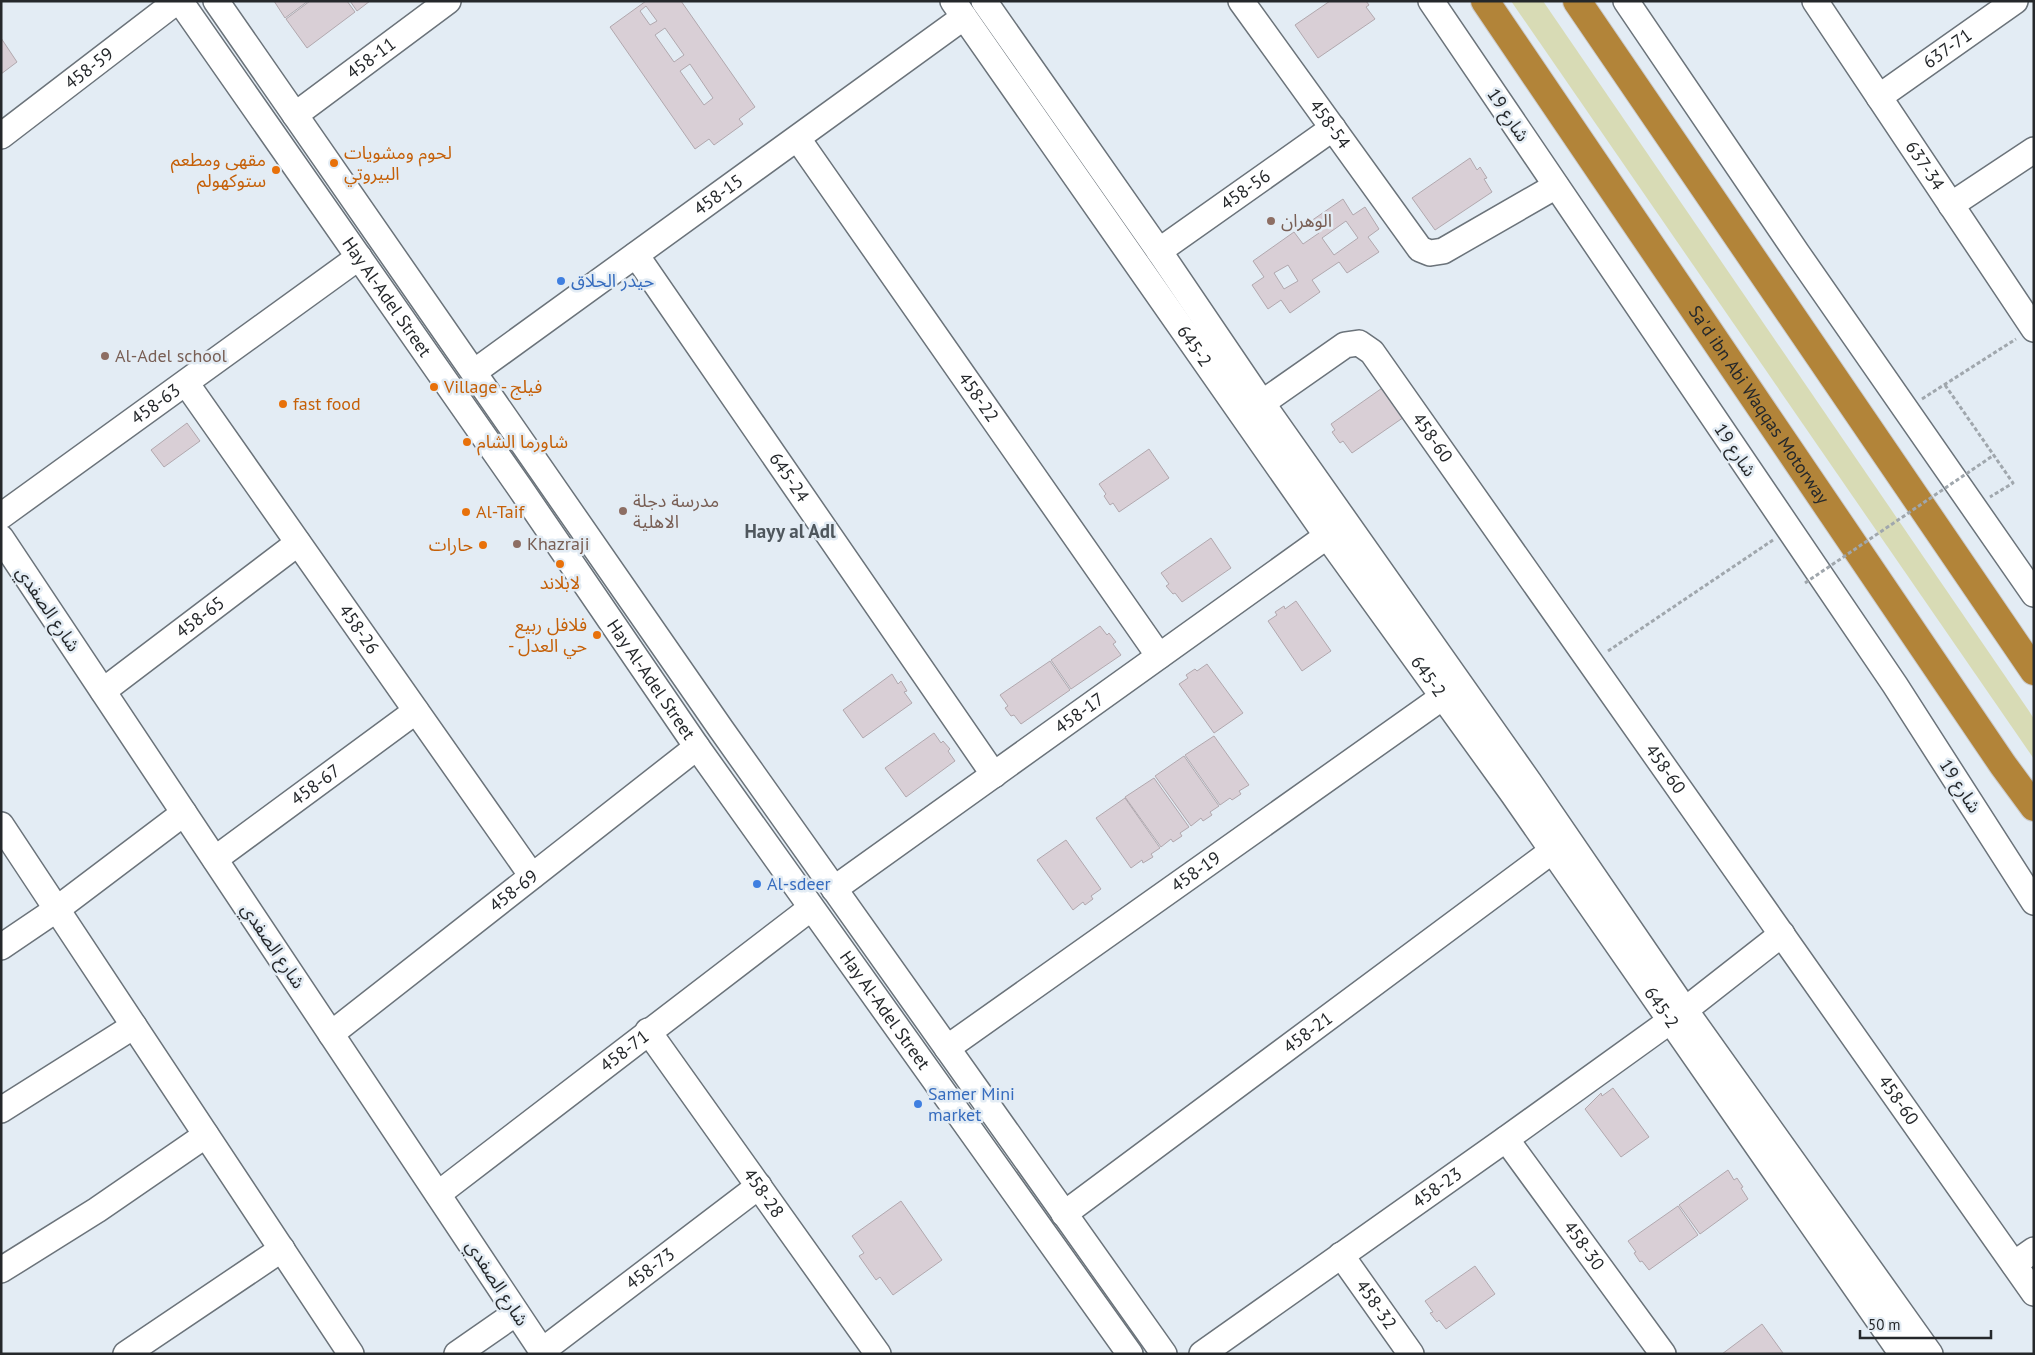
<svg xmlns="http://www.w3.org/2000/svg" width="2035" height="1355" font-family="'PT Sans','Noto Sans Arabic',sans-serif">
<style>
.green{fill:#d8dbb5}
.building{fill:#d9cfd6;stroke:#b1a8ae;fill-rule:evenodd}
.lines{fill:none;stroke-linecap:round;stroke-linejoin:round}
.minor-casing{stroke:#6b737a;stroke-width:28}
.highway-casing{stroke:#cbcbcc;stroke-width:30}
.path{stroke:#a0a7ad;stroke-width:3;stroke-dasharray:4 2.5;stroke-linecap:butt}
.minor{stroke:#fff;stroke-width:25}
.highway{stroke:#b28439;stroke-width:28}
.path-bridge{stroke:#a0a7ad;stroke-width:3;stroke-dasharray:4 2.5;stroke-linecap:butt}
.food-dot{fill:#e8710a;stroke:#e3ecf4;stroke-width:2}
.education-dot{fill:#8d6e63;stroke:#e3ecf4;stroke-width:2}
.shop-dot{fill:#3f7fe0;stroke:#e3ecf4;stroke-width:2}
.labels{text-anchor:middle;stroke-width:5;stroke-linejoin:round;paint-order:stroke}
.street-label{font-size:18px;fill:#25282b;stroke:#e3ecf4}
.food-label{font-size:18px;fill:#c56008;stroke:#e3ecf4;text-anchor:start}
.education-label{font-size:18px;fill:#785e54;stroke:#e3ecf4;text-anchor:start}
.shop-label{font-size:18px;fill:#366cbe;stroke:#e3ecf4;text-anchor:start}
.neighbourhood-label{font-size:19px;font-weight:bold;fill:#4f575d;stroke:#e3ecf4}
</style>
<rect width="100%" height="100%" fill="#e3ecf4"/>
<!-- green -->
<path class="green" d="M1511,1H1543L2029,711L2034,719V759Z"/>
<!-- building -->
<path class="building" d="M274,1H308L285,18Z
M310,1H347L355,12L307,48L286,19Z
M350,1H370L357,11Z
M646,1H681L755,107L739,119L743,124L714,145L709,139L695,149L610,27ZM646,6L657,21L650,25L640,11ZM665,28L684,55L674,62L655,35ZM690,64L713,98L704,105L680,71Z
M1330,1H1366L1369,5L1366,7L1375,19L1318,58L1295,25Z
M1,38L17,62L1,74Z
M1470,158L1477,170L1480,167L1487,178L1484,179L1492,192L1435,230L1412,198Z
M1343,199L1353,215L1365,207L1379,229L1368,237L1379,252L1347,273L1339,262L1312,280L1320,292L1290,313L1281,300L1268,309L1252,285L1264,277L1253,261L1294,232L1303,244L1319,233L1311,221ZM1346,221L1358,238L1334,255L1322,238ZM1288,265L1298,281L1284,289L1274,273Z
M1385,386L1407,415L1352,453L1343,441L1340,443L1332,432L1335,430L1331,424Z
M187,423L200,441L164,467L151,450Z
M1149,449L1169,478L1119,512L1113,503L1110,505L1104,496L1106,494L1099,484Z
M1211,538L1231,568L1182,602L1175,593L1173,594L1166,586L1169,584L1161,573Z
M1296,601L1331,651L1302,671L1268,621L1277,615L1275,612L1284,606L1285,609Z
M1100,626L1107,635L1109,633L1116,642L1113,644L1121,655L1071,689L1051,660Z
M1050,661L1070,690L1021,724L1014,715L1011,716L1005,708L1008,706L1000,695Z
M1207,664L1243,713L1214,733L1179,684L1188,678L1186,675L1195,669L1197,671Z
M892,674L898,684L901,681L907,691L904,692L912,703L863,738L843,710Z
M934,733L941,743L943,741L950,749L948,751L955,761L906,797L885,768Z
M1214,736L1249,785L1239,791L1241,794L1232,800L1230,798L1220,805L1185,755Z
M1184,756L1219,806L1210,812L1212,815L1203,821L1201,818L1191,826L1155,776Z
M1154,778L1189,827L1180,833L1182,836L1173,842L1171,839L1161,847L1125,797Z
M1125,798L1160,848L1151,854L1153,857L1143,863L1142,860L1131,868L1096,818Z
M1066,840L1101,889L1091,896L1093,899L1085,905L1083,902L1073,910L1037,860Z
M1613,1088L1649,1137L1621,1157L1585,1109L1601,1093L1602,1096Z
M1728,1170L1734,1180L1737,1178L1743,1187L1741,1188L1748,1199L1700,1234L1679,1205Z
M901,1201L942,1260L893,1295L880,1277L876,1280L859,1256L864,1253L852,1236Z
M1678,1206L1698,1235L1649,1270L1642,1261L1640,1262L1634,1253L1636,1252L1628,1241Z
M1475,1266L1495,1294L1446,1329L1439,1320L1437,1322L1430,1313L1433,1312L1425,1301Z
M1762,1324L1783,1353L1722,1354Z"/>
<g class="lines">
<defs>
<g id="minor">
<path id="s1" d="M180,1L520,488L697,747L1130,1354"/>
<path d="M216,1L721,729L1164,1354"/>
<path id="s2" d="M953,1L1327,536L1513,794L1902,1354"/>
<path d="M984,1L1159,251L1262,403L1529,782L1685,1010L1930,1354"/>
<path id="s3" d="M1241,1L1420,249L1430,253L1443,251L1556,186"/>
<path d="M1431,1L1895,685L2034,902"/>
<path d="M1626,1L1797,253L2034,594"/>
<path id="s4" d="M1815,1L2034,329"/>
<path id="s5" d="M1879,97L2015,1"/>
<path id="s6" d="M295,115L448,1"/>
<path id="s7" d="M1,136L177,1"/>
<path id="s8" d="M798,139L1159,656"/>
<path d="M1951,205L2034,150"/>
<path id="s9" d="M1159,251L1333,128"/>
<path id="s10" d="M636,255L994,775"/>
<path id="s11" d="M474,372L964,17"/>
<path id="s12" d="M186,383L532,876"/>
<path id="s13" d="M1262,403L1345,345L1359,343L1372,352L2034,1293"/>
<path id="s14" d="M1,516L359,257"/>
<path d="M1,538L544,1354"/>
<path id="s15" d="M103,691L298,543"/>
<path d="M1,825L351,1354"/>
<path id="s16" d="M215,859L416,711"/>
<path id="s17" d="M834,889L1327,536"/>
<path d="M1,947L57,909L184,813"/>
<path d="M1685,1010L1782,934"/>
<path id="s18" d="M648,1031L878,1354"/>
<path id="s19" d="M331,1034L697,747"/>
<path id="s20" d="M947,1048L1444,696"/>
<path d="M1,1110L134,1026"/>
<path id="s21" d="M1506,1139L1663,1354"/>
<path id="s22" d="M438,1194L811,908"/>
<path id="s23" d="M1064,1214L1552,851"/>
<path id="s24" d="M1341,1255L1411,1354"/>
<path d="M2014,1264L2034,1250"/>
<path d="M1,1270L97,1210L206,1135"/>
<path id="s25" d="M542,1351L759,1186"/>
<path d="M126,1354L282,1249"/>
<path d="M457,1354L516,1313"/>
<path id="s26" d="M1202,1354L1506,1139L1670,1021"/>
</g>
<g id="highway">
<path id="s27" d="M1485,1L2003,765L2034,807"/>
<path d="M1577,1L2034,671"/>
</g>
</defs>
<!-- minor casing -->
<use href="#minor" class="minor-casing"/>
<!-- highway casing -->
<use href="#highway" class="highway-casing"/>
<!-- path -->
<path class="path" d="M1945,385L2013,483L1990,497
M1922,399L2016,339
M1608,651L1773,540"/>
<!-- minor -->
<use href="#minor" class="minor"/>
<!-- highway -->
<use href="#highway" class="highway"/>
<!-- path-bridge -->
<path class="path-bridge" d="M1805,583L1994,455"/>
</g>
<!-- markers -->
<g class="food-dot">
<circle cx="334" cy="163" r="5"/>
<circle cx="276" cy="170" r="5"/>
<circle cx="434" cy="387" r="5"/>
<circle cx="283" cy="404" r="5"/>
<circle cx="467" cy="442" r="5"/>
<circle cx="466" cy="512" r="5"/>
<circle cx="483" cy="545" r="5"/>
<circle cx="560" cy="564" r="5"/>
<circle cx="597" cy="635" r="5"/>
</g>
<g class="education-dot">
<circle cx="1271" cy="221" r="5"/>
<circle cx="105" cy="356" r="5"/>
<circle cx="623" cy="511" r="5"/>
<circle cx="517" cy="544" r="5"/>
</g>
<g class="shop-dot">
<circle cx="561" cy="281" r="5"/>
<circle cx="757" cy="884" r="5"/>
<circle cx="918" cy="1104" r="5"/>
</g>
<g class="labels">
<!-- street labels -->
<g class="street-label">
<text dy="6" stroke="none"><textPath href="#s5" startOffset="84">637-71</textPath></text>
<text dy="6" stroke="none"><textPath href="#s6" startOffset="95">458-11</textPath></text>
<text dy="6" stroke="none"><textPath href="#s7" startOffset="111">458-59</textPath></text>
<text transform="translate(1508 115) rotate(56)" y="6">شارع 19</text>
<text dy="6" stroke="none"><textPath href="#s3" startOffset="152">458-54</textPath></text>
<text dy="6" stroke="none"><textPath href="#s4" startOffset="198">637-34</textPath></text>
<text dy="6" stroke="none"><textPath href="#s9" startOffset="106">458-56</textPath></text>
<text dy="6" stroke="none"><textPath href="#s11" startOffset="302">458-15</textPath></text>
<text dy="6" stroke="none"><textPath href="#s1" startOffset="361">Hay Al-Adel Street</textPath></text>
<text dy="6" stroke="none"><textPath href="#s2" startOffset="421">645-2</textPath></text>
<text dy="6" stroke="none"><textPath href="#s8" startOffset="315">458-22</textPath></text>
<text dy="6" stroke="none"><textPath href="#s14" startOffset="191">458-63</textPath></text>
<text dy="6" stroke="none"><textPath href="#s27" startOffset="488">Sa'd ibn Abi Waqqas Motorway</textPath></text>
<text dy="6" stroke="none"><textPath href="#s13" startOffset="236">458-60</textPath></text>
<text transform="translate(1735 450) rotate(56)" y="6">شارع 19</text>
<text dy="6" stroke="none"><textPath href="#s10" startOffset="270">645-24</textPath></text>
<text transform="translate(48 609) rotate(56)" y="6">شارع الصفدي</text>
<text dy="6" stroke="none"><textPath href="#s15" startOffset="122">458-65</textPath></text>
<text dy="6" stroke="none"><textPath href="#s12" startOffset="301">458-26</textPath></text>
<text dy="6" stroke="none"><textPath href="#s2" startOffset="826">645-2</textPath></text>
<text dy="6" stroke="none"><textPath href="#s1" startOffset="826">Hay Al-Adel Street</textPath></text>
<text dy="6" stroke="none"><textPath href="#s17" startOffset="302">458-17</textPath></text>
<text dy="6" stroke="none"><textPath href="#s13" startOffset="641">458-60</textPath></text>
<text dy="6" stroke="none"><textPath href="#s16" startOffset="125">458-67</textPath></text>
<text transform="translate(1960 786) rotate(57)" y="6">شارع 19</text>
<text dy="6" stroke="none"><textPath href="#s20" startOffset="305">458-19</textPath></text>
<text dy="6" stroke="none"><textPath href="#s19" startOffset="232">458-69</textPath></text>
<text transform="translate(273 946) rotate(56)" y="6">شارع الصفدي</text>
<text dy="6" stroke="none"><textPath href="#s2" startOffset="1231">645-2</textPath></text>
<text dy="6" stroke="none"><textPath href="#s1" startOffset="1231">Hay Al-Adel Street</textPath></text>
<text dy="6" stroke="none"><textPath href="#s23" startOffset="304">458-21</textPath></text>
<text dy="6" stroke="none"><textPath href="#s22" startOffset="235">458-71</textPath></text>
<text dy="6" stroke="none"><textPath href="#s13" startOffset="1046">458-60</textPath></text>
<text dy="6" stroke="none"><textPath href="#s26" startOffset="288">458-23</textPath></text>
<text dy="6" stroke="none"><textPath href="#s18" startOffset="199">458-28</textPath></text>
<text dy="6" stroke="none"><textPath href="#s21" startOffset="132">458-30</textPath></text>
<text dy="6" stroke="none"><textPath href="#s25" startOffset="136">458-73</textPath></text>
<text transform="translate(497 1283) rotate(57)" y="6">شارع الصفدي</text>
<text dy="6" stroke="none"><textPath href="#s24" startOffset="61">458-32</textPath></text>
</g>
<!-- food labels -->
<g class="food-label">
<text x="344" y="159">لحوم ومشويات<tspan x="344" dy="21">البيروتي</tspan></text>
<text x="266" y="166" text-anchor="end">مقهى ومطعم<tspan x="266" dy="21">ستوكهولم</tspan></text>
<text x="444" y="393">Village - فيلج</text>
<text x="293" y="410">fast food</text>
<text x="477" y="448">شاورما الشام</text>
<text x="476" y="518">Al-Taif</text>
<text x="473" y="551" text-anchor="end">حارات</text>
<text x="560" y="589" text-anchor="middle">لابلاند</text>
<text x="587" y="631" text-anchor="end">فلافل ربيع<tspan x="587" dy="21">- حي العدل</tspan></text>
</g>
<!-- education labels -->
<g class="education-label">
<text x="1281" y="227">الوهران</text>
<text x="115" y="362">Al-Adel school</text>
<text x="633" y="507">مدرسة دجلة<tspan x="633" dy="21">الاهلية</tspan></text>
<text x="527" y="550">Khazraji</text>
</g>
<!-- shop labels -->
<g class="shop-label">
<text x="571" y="287">حيدر الحلاق</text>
<text x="767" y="890">Al-sdeer</text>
<text x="928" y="1100">Samer Mini<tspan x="928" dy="21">market</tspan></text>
</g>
<!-- neighbourhood labels -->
<g class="neighbourhood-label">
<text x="790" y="538">Hayy al Adl</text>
</g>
</g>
<!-- border -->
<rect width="2035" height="1355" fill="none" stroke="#25282b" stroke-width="5"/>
<!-- scale -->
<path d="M1860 1330v8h131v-8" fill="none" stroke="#25282b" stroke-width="2.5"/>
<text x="1868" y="1330" font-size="15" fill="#25282b" stroke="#e3ecf4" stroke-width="4" paint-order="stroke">50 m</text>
</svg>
